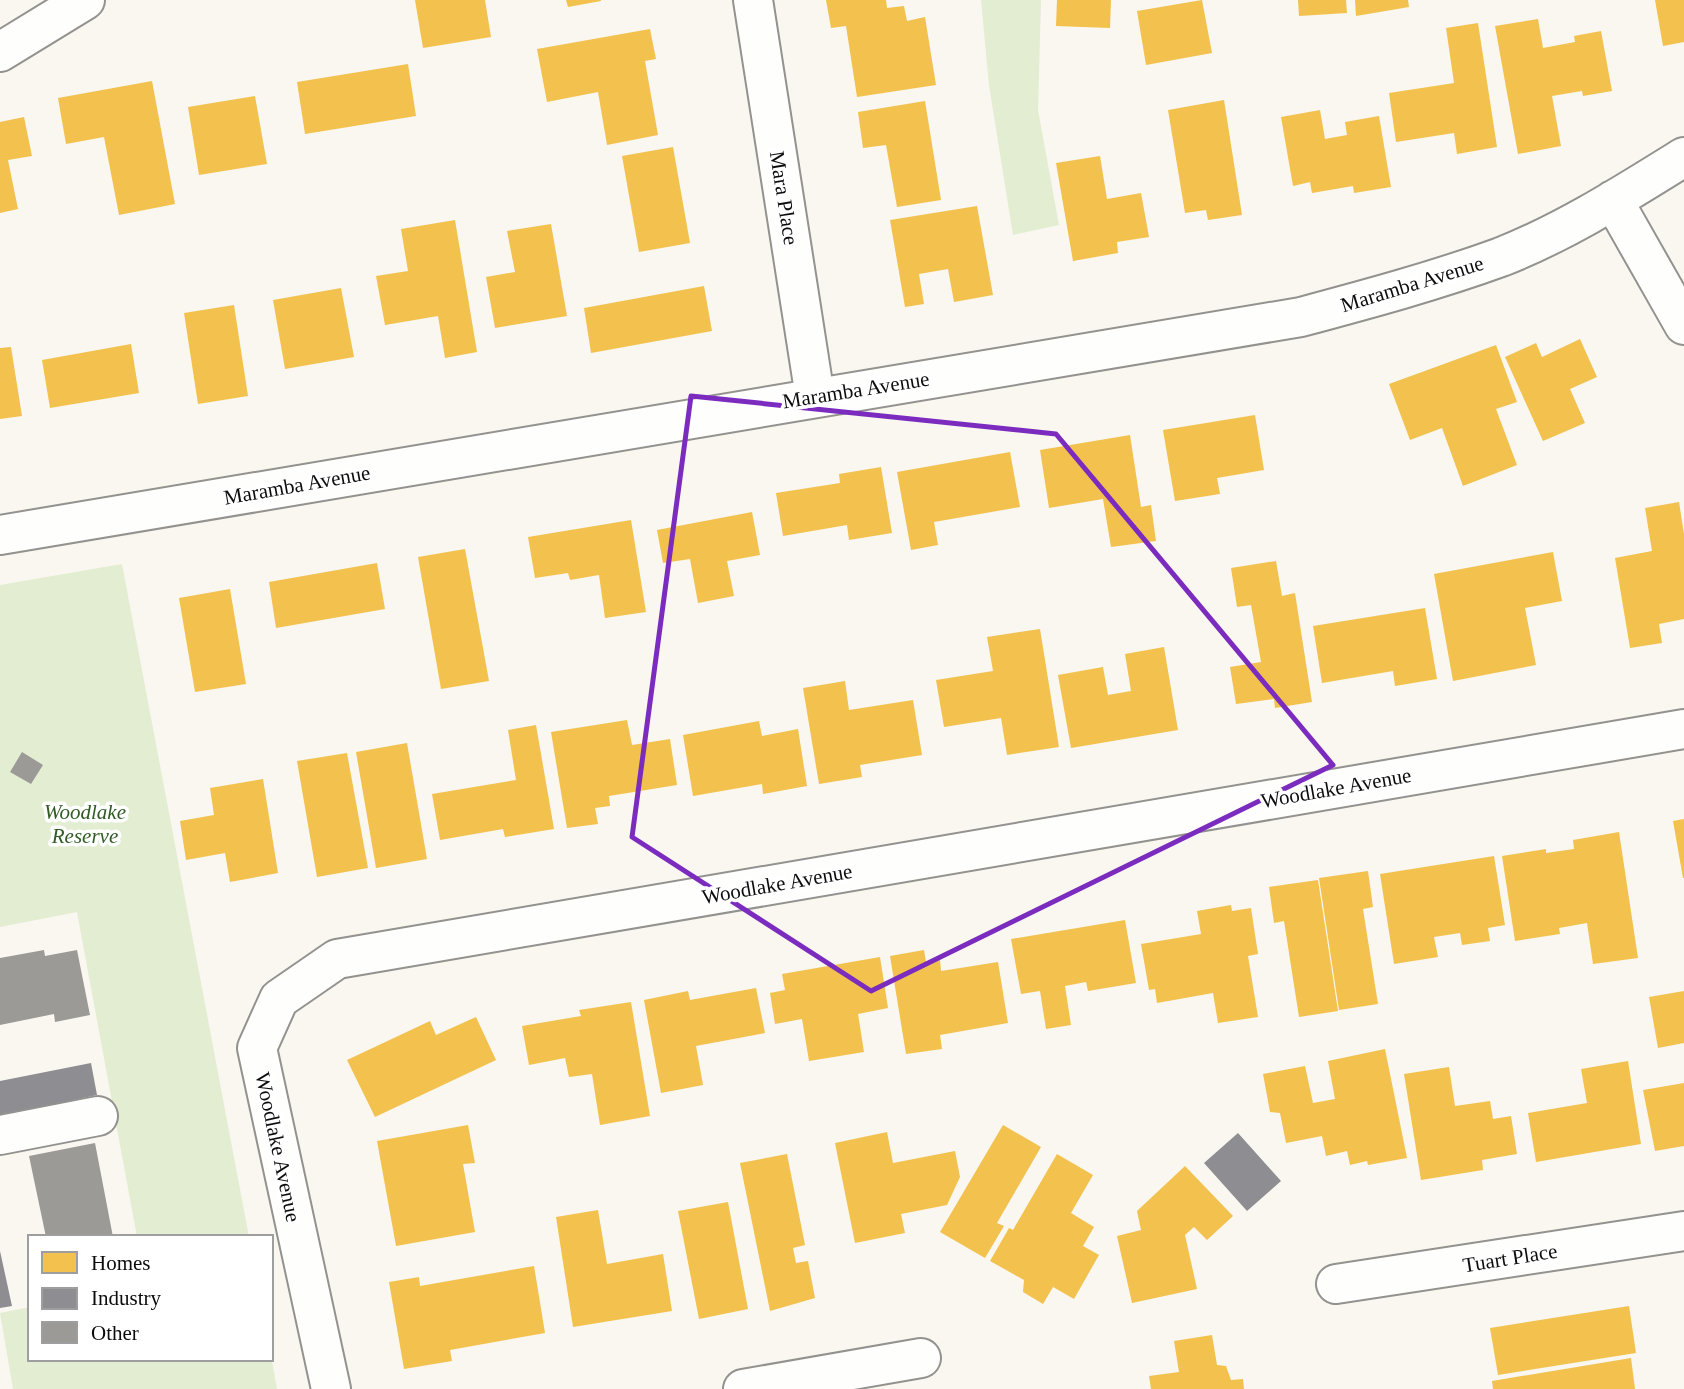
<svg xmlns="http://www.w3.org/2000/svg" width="1684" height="1389" font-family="'Times New Roman',serif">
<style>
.green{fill:#e2edd2}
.homes{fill:#f2c14e}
.industry{fill:#8d8d92}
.building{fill:#9c9a96}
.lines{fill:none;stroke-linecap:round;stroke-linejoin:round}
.minor-casing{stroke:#93928f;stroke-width:42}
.minor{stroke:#fefefd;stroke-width:38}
.marked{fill:none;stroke:#7b2cbf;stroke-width:5;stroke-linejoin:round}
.labels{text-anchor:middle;stroke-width:7;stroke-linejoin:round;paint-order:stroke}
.street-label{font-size:21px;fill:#0c0c0c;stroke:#fff}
.park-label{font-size:21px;font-style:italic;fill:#305c23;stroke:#fff}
</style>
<rect width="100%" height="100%" fill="#f9f7f0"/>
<!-- green -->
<path class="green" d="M981,0H1041L1038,110L1059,225L1013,235L989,85Z
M122,564L249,1237H137L77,912L0,927V585Z
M30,1307V1359H271V1356L277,1389H13L0,1313Z"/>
<!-- homes -->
<path class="homes" d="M415,0H485L491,37L423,48Z
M566,0H601V1L568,7Z
M826,0H886L887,8L904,6L907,21L925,17L936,85L857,97L846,26L831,28Z
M1057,0H1111L1110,28L1056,26Z
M1202,0L1212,53L1146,65L1137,11Z
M1298,0H1346L1347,13L1299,16Z
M1355,0H1408L1409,7L1356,16Z
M1655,0H1684V42L1663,46Z
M1538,19L1543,48L1575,42L1574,36L1601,31L1612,91L1583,96L1582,91L1552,96L1561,146L1518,154L1495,26Z
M1478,23L1497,147L1457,154L1454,133L1396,142L1389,93L1454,83L1446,28Z
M650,29L656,59L645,61L658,135L607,145L598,92L547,102L537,49Z
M408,64L416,116L305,134L297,82Z
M152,81L175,204L119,215L104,137L66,144L58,98Z
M255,96L267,164L199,175L188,107Z
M1224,100L1242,215L1208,220L1206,210L1185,213L1168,110Z
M925,101L941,200L897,207L886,145L863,148L858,112Z
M1320,110L1325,139L1347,135L1345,122L1379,116L1391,187L1354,193L1353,186L1312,193L1310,182L1293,186L1281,117Z
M24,117L32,156L8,160L18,209L0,213V122Z
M673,147L690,243L639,252L622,156Z
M1100,156L1107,199L1141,193L1149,237L1117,242L1118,253L1073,261L1056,163Z
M977,206L993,295L954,302L948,269L919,274L924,304L905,307L890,220Z
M455,220L477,352L445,358L438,316L385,325L376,276L408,271L401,229Z
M551,224L567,316L495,328L486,277L515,272L507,231Z
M704,286L712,331L591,353L584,308Z
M341,288L354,357L285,369L273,300Z
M234,305L248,396L198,404L184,313Z
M1580,339L1597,377L1570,389L1585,423L1543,441L1505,357L1536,343L1542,357Z
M131,344L139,393L50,408L42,360Z
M1496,345L1517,402L1496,409L1517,465L1463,486L1442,428L1410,440L1389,384Z
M11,347L22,416L0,419V348Z
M1255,415L1264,470L1217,478L1220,494L1175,501L1163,430Z
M1130,435L1141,507L1151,505L1156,541L1111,547L1103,499L1049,508L1040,450Z
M1010,452L1020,507L934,522L938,545L911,550L897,472Z
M881,467L892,533L849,540L847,525L783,536L776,493L840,483L839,474Z
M1679,502L1684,534V619L1659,624L1662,643L1630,648L1615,558L1652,551L1645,508Z
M752,512L760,555L727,561L734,596L698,603L690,559L663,563L657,530Z
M631,520L646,612L605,618L599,575L570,580L568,573L535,578L528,537Z
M465,549L489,681L441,689L418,557Z
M1553,552L1562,601L1525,608L1536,665L1453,681L1434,574Z
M1276,561L1282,596L1295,593L1312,702L1275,708L1274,699L1236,704L1230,667L1261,662L1251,605L1237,607L1231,568Z
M377,563L385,609L276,628L269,582Z
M230,589L246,684L195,692L179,598Z
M1425,608L1437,679L1395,686L1393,671L1322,683L1313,626Z
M1040,629L1059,747L1007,755L1001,718L944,727L936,680L993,671L987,637Z
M1164,647L1178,730L1071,748L1058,675L1103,667L1108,695L1131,691L1125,654Z
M845,681L849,710L913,700L922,755L860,765L862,777L819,784L803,688Z
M627,720L632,745L670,739L677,785L609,796L610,806L595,808L598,824L567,828L551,732Z
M759,721L762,736L798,729L807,786L763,794L762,784L693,796L683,735Z
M536,725L554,829L505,837L503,829L440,840L432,794L516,780L508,730Z
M407,743L427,859L376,868L356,752Z
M347,753L368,868L317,877L297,761Z
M263,779L278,873L230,882L225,853L186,860L180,821L214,815L210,788Z
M1684,819V878H1683L1673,821Z
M1619,832L1638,958L1593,964L1587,923L1559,928L1560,934L1515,941L1502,856L1546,849V853L1574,849L1573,840Z
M1494,856L1505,925L1488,928L1490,941L1462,945L1460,933L1434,937L1438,957L1394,964L1380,874Z
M1368,871L1373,907L1363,909L1378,1004L1339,1010L1319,878Z
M1318,880L1338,1011L1299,1017L1284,921L1274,923L1269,887Z
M1231,905L1232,911L1251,908L1258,954L1248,956L1258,1017L1218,1023L1213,993L1157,1003L1155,989L1149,990L1141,944L1201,934L1197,911Z
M1125,920L1136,983L1088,991L1086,982L1065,986L1071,1025L1046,1029L1040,991L1021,994L1011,939Z
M924,950L926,962L940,960L941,971L998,962L1008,1023L940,1035L942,1049L906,1054L890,956Z
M880,957L888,1008L858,1014L864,1052L809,1061L802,1019L775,1024L770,993L785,990L782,974Z
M756,988L765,1033L696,1046L703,1085L661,1093L644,1000L688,991L690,1000Z
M1684,991V1043L1658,1048L1649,997Z
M631,1002L650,1116L600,1125L592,1074L569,1077L565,1058L529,1065L522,1026L581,1016L579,1010Z
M476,1017L496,1060L375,1117L347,1060L430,1021L436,1035Z
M1385,1049L1407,1158L1368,1165L1367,1161L1350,1165L1347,1151L1326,1156L1322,1136L1286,1143L1280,1113L1270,1112L1263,1074L1305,1066L1313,1103L1335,1099L1328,1061Z
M1628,1061L1641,1144L1536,1162L1528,1113L1587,1103L1581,1069Z
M1449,1067L1455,1106L1490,1101L1493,1119L1511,1116L1517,1154L1482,1160L1483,1170L1421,1180L1404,1074Z
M1684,1083V1146L1655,1151L1643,1090Z
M468,1125L475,1163L463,1164L475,1232L396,1246L377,1141Z
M1003,1125L1041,1147L997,1223L1004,1226L985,1258L940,1232Z
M887,1132L893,1163L955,1151L960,1177L947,1205L901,1214L905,1233L855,1243L835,1143Z
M787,1154L805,1245L793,1248L796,1263L808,1261L815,1298L770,1311L740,1163Z
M1057,1154L1093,1175L1071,1213L1094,1227L1083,1246L1099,1255L1074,1299L1053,1287L1043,1304L1023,1292L1024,1280L990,1261L1009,1228L1013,1230Z
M1185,1166L1233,1216L1207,1240L1194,1227L1185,1235L1197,1289L1132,1303L1117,1236L1141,1230L1137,1211Z
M728,1202L748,1309L699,1319L678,1211Z
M598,1210L607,1264L663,1254L672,1311L573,1327L556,1217Z
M534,1266L545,1333L450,1350L452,1361L404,1369L389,1282L419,1277L420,1286Z
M1629,1306L1636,1353L1498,1375L1490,1328Z
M1212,1335L1217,1365L1226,1366L1231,1380L1243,1379L1244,1389H1151L1149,1376L1179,1372L1174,1341Z
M1631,1358L1635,1389H1493L1492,1381Z"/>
<!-- industry -->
<path class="industry" d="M91,1063L97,1095L0,1116V1081Z
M1238,1133L1281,1181L1247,1211L1204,1163Z
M0,1251L12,1306L0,1308Z"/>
<!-- building -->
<path class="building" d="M22,752L43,765L31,784L10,772Z
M44,950L45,956L77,950L90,1015L55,1022L54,1014L0,1025V958Z
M95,1143L113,1237H46L29,1156Z"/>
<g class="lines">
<defs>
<path id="minor" d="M753,0L815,397
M0,52L85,0
M1613,200L1684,325
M0,535L1301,317C1368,299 1435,281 1501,257C1565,232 1626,193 1684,157
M0,1135L98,1116
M1336,1284L1684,1231
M331,1389L257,1048L279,999L337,959L1684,729
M743,1389L921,1358"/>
</defs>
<!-- minor casing -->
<use href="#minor" class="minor-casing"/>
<!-- minor -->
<use href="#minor" class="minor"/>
</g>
<!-- marked area -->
<path class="marked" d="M691,396L1056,434L1333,765L871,991L632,837Z"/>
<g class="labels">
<!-- street labels -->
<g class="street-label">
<text transform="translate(784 198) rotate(81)" y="7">Mara Place</text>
<text transform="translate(1412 284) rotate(-17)" y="7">Maramba Avenue</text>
<text transform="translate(856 390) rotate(-9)" y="7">Maramba Avenue</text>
<text transform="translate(297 485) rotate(-10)" y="7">Maramba Avenue</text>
<text transform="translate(1336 788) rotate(-10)" y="7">Woodlake Avenue</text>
<text transform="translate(777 884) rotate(-10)" y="7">Woodlake Avenue</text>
<text transform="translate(278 1147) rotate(78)" y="7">Woodlake Avenue</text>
<text transform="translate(1510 1258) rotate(-9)" y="7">Tuart Place</text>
</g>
<!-- park labels -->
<g class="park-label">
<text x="85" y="819">Woodlake<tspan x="85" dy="24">Reserve</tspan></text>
</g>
</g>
<!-- legend -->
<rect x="28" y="1235" width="245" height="126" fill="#ffffff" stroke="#9e9e9e" stroke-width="2"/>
<rect x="42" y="1252" width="35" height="21" fill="#f2c14e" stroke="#9e9e9e" stroke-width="2"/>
<text x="91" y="1270" font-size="21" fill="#0c0c0c">Homes</text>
<rect x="42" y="1288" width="35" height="21" fill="#8d8d92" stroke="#9e9e9e" stroke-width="2"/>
<text x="91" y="1305" font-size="21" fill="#0c0c0c">Industry</text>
<rect x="42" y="1322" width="35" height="21" fill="#9c9a96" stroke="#9e9e9e" stroke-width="2"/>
<text x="91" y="1340" font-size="21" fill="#0c0c0c">Other</text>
</svg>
